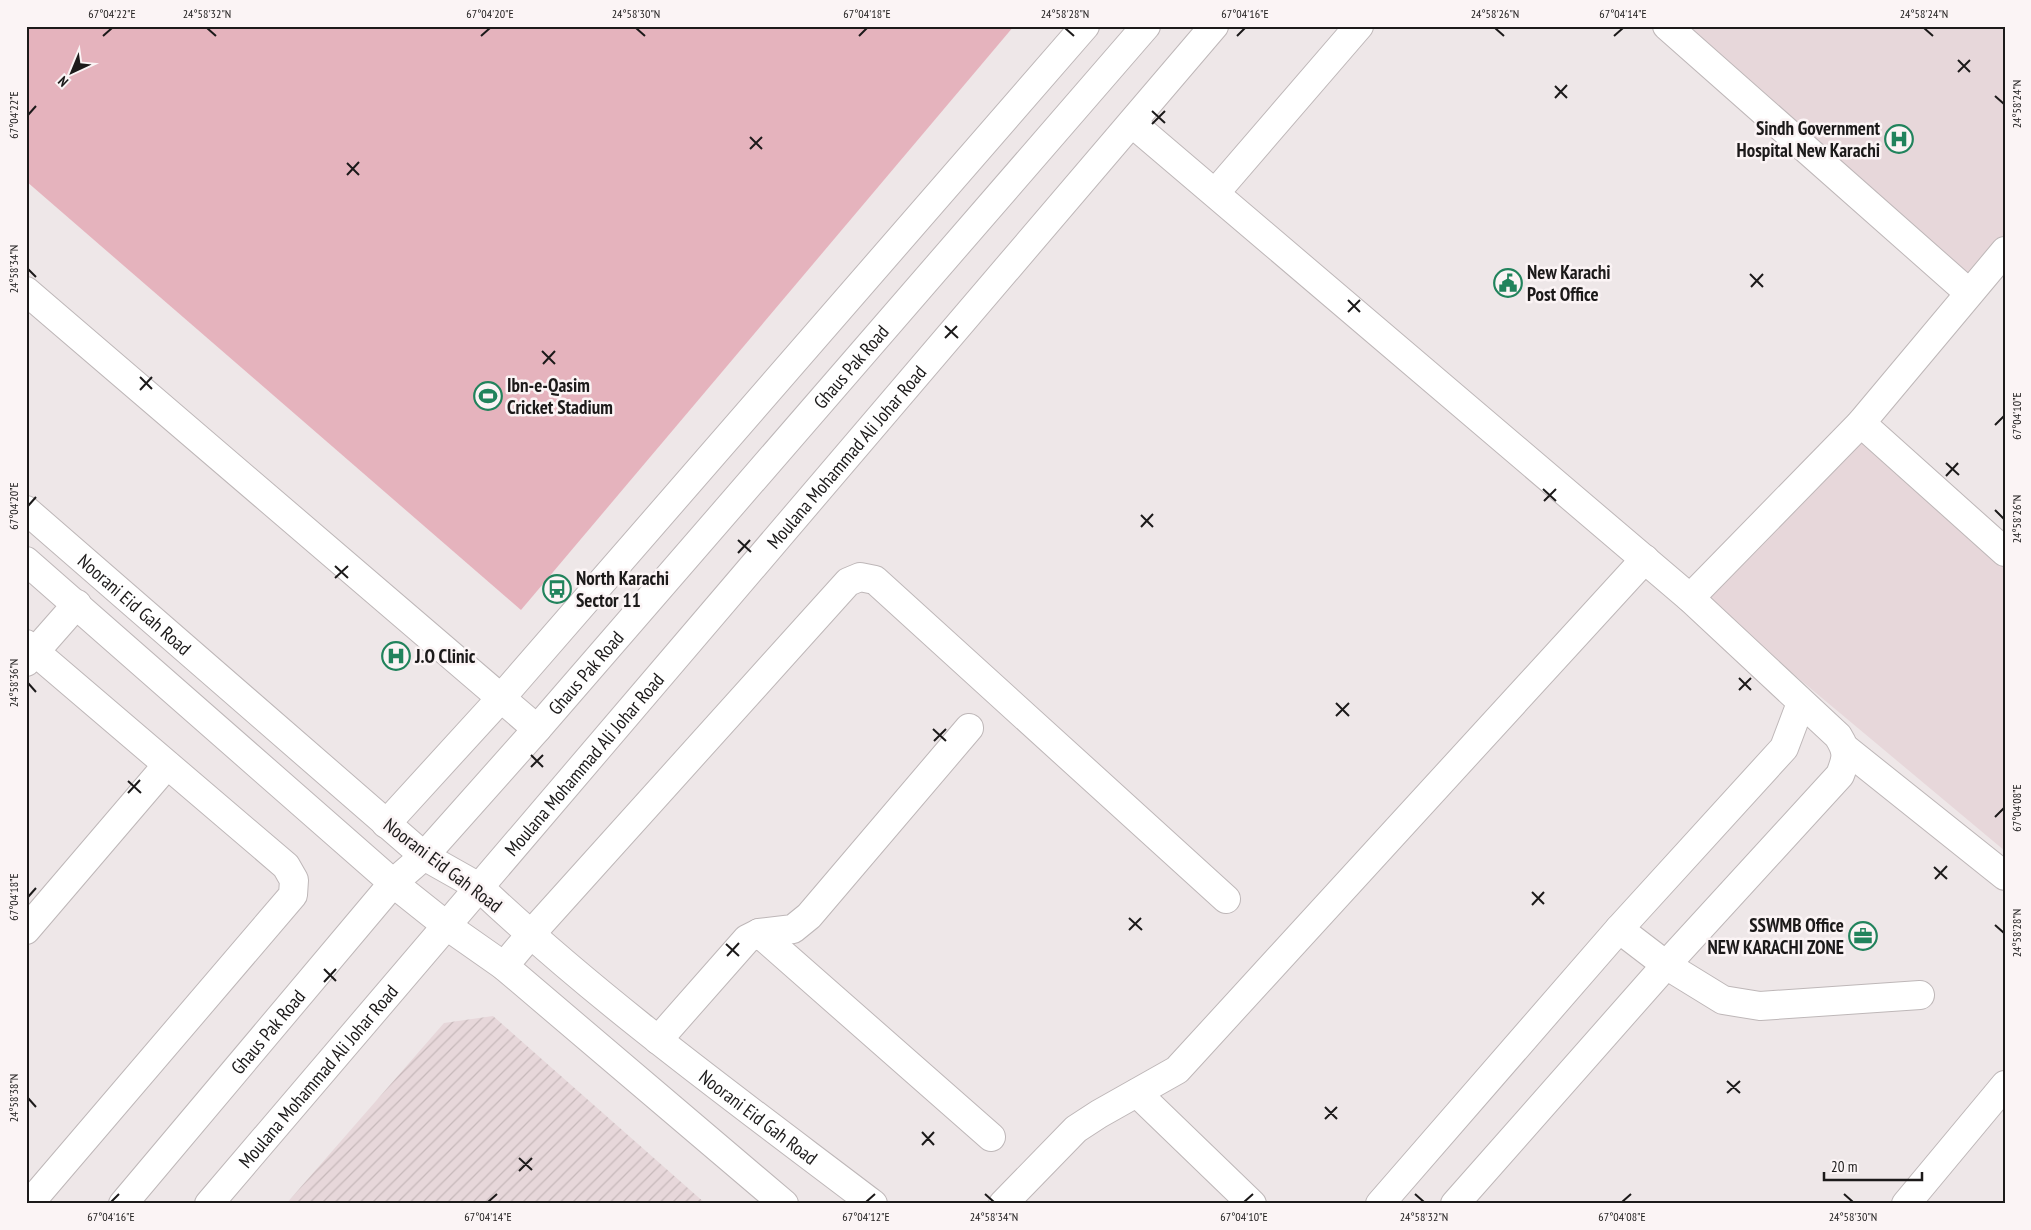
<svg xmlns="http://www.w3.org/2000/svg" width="2031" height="1230" font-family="'PT Sans Narrow',sans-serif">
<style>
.built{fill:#e7d7da}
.industrial{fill:url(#industrial-furrows)}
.green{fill:#e5b3bd}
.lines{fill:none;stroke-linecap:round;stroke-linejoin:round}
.minor-casing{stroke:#beb7b8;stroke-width:30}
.major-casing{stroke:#beb7b8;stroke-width:30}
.minor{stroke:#fff;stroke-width:28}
.major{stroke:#fff;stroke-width:28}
.ticks{fill:none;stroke:#1c1a1a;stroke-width:2}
.labels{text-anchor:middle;stroke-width:5;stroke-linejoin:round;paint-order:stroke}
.poi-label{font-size:19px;font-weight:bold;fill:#1c1a1a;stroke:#fbf4f5;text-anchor:start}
.street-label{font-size:19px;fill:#1c1a1a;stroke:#fbf4f5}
.neatline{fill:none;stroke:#1c1a1a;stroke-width:2}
.ticks-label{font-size:12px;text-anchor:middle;fill:#1c1a1a}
</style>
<defs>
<pattern id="industrial-furrows" width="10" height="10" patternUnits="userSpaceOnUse" patternTransform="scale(1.25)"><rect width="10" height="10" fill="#e7d7da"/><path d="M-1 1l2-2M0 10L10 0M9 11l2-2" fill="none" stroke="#c6b8ba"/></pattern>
</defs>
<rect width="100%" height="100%" fill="#eee7e8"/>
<!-- built -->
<path class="built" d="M1667,26H2005V251L1969,293Z
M1857,425L2005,554V851L1706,601Z"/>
<!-- industrial -->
<path class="industrial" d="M493,1016L706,1204H286L444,1023Z"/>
<!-- green -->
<path class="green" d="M26,26H1014L521,610L26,181Z"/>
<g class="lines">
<defs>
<g id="minor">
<path d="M1667,26L1969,293"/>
<path d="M1132,123L1690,598L1838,736C1848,752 1847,757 1840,775L1666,965L1455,1204"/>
<path d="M1216,192L1359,26"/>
<path d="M26,291L537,729"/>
<path d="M1861,423L2005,552"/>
<path d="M1690,598L1861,423L2005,251"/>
<path d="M26,644L286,866L294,880L293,895L29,1204"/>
<path d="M26,662L77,604"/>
<path d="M1846,749L2005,876"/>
<path d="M386,824L501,698L1085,26"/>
<path id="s1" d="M479,887C602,1003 739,1102 873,1204"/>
<path d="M447,926L504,966L784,1204"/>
<path d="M1619,929L1666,965L1723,1000L1760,1006L1920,995"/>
<path d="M26,930L167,765"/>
<path d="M759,933L991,1137"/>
<path d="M504,966L530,935L848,582L860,577L875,580L1226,899"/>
<path d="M658,1040L747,939L759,933L793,929L809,916L969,728"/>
<path d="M1137,1093L1252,1204"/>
<path d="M1003,1204L1076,1129L1099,1114L1177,1070L1645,559"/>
<path d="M1380,1204L1619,929L1784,748L1801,703"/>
<path d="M1906,1204L2005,1085"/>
</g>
<g id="major">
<path id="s2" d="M26,510L424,856L479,887"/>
<path d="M26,561L393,883L447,926"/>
<path id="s3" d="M123,1204L393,883L424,856L537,729L1146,26"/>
<path id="s4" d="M209,1204L1214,26"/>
</g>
</defs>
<!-- minor casing -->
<use href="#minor" class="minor-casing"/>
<!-- major casing -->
<use href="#major" class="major-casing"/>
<!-- minor -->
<use href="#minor" class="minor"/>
<!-- major -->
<use href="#major" class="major"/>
</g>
<!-- ticks -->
<path class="ticks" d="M207,28L216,36M636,28L645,36M1065,28L1074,36M1495,28L1504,36M1924,28L1933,36M103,36L112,28M481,36L490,28M859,36L867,28M1237,36L1245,28M1614,36L1623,28M1958,60L1970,72M1958,72L1970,60M1555,86L1567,98M1995,96L2004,104M1555,98L1567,85M1152,111L1165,123M28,115L36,106M1152,124L1165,111M750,137L762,149M750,149L762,137M347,163L359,175M347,175L359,162M28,269L36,277M1750,274L1763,287M1751,287L1763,274M1348,300L1360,312M1348,312L1360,300M945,326L958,338M945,338L957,326M542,351L555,364M543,364L555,351M140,377L152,389M140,390L152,377M1995,425L2004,416M1946,463L1959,475M1946,476L1958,463M1543,489L1556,501M1544,501L1556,489M28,506L36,497M1995,510L2004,519M1141,515L1153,527M1141,527L1153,514M738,540L751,552M738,553L750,540M335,566L348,578M335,578L348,566M1739,678L1751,690M28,683L36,692M1739,690L1751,678M1336,703L1349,716M1336,716L1349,703M933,729L946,741M934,741L946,729M531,755L543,767M531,767L543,755M128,781L141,793M128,793L140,780M1995,817L2004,808M1934,867L1947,879M1935,879L1947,866M1532,892L1544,904M28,897L36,888M1532,905L1544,892M1129,918L1142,930M1995,925L2004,933M1129,930L1141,918M726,944L739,956M727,956L739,943M324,969L336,981M324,982L336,969M1727,1081L1740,1093M1727,1093L1740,1081M28,1098L36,1107M1325,1107L1337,1119M1325,1119L1337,1107M922,1132L934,1145M922,1145L934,1132M519,1158L532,1170M519,1171L532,1158M985,1194L994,1202M1415,1194L1424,1202M1844,1194L1853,1202M111,1202L119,1194M488,1202L497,1194M866,1202L875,1194M1244,1202L1253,1194M1622,1202L1631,1194"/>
<!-- icons -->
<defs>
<symbol id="hospital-ring" viewBox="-11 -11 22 22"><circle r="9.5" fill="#fbf4f5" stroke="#21835c" stroke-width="1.5"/><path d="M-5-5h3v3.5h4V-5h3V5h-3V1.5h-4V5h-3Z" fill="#21835c"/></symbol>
<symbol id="civic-ring" viewBox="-11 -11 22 22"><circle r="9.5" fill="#fbf4f5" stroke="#21835c" stroke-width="1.5"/><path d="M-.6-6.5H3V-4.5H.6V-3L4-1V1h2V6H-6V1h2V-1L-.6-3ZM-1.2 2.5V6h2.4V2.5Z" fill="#21835c"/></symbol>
<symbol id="stadium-ring" viewBox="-11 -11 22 22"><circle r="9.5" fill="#fbf4f5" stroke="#21835c" stroke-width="1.5"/><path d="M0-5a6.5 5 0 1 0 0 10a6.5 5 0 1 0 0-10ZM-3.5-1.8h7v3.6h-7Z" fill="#21835c"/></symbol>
<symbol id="bus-ring" viewBox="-11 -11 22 22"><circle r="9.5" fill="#fbf4f5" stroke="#21835c" stroke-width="1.5"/><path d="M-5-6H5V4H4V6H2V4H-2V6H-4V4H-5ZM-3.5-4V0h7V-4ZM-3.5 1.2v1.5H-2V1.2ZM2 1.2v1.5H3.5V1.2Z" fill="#21835c"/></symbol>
<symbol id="office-ring" viewBox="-11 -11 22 22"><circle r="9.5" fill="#fbf4f5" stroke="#21835c" stroke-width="1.5"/><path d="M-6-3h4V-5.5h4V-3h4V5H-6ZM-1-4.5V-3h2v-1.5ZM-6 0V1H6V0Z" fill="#21835c"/></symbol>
</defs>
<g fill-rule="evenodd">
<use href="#hospital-ring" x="1883" y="123" width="32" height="32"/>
<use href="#civic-ring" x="1492" y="267" width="32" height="32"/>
<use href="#stadium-ring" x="472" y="380" width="32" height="32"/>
<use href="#bus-ring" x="541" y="573" width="32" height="32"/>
<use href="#hospital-ring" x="380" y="640" width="32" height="32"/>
<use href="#office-ring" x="1847" y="920" width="32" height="32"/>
</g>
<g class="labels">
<!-- poi labels -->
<g class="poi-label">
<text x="1880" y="135" text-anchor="end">Sindh Government<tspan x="1880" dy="22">Hospital New Karachi</tspan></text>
<text x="1527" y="279">New Karachi<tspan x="1527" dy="22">Post Office</tspan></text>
<text x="507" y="392">Ibn-e-Qasim<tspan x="507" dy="22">Cricket Stadium</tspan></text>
<text x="576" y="585">North Karachi<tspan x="576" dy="22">Sector 11</tspan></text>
<text x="415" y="663">J.O Clinic</text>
<text x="1844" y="932" text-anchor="end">SSWMB Office<tspan x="1844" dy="22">NEW KARACHI ZONE</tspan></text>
</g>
<!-- street labels -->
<g class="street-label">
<text dy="7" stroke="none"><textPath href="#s3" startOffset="1110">Ghaus Pak Road</textPath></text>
<text dy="7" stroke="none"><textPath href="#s4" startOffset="982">Moulana Mohammad Ali Johar Road</textPath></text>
<text dy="7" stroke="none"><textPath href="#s2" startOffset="144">Noorani Eid Gah Road</textPath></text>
<text dy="7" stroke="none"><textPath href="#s3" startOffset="705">Ghaus Pak Road</textPath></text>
<text dy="7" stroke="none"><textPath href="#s4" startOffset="578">Moulana Mohammad Ali Johar Road</textPath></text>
<text transform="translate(443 865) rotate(37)" y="7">Noorani Eid Gah Road</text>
<text dy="7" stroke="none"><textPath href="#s3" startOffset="225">Ghaus Pak Road</textPath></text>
<text dy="7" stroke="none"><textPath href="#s4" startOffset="168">Moulana Mohammad Ali Johar Road</textPath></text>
<text dy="7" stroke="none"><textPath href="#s1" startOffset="362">Noorani Eid Gah Road</textPath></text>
</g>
</g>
<!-- border -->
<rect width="2031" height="1230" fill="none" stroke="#fbf4f5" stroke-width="55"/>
<!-- north arrow -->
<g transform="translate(72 72) rotate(224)" stroke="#fbf4f5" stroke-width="4" paint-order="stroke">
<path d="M0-4L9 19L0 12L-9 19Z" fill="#1c1a1a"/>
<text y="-8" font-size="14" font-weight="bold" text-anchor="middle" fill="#1c1a1a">N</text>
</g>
<!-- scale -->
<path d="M1824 1172v8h98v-8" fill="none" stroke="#1c1a1a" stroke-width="2.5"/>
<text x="1831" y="1172" font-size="15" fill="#1c1a1a" stroke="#fbf4f5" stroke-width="4" paint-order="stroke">20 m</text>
<rect x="28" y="28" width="1976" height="1174" class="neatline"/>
<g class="ticks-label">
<text x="112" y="18">67°04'22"E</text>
<text x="207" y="18">24°58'32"N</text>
<text x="490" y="18">67°04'20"E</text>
<text x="636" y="18">24°58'30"N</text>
<text x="867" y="18">67°04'18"E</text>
<text x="1065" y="18">24°58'28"N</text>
<text x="1245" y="18">67°04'16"E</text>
<text x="1495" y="18">24°58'26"N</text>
<text x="1623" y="18">67°04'14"E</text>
<text x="1924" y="18">24°58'24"N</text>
<text transform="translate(2017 104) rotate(-90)" y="4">24°58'24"N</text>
<text transform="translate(14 115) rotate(-90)" y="4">67°04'22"E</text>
<text transform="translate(14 269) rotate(-90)" y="4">24°58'34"N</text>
<text transform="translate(2017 416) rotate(-90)" y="4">67°04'10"E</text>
<text transform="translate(14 506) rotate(-90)" y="4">67°04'20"E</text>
<text transform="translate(2017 519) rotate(-90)" y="4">24°58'26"N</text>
<text transform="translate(14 683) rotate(-90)" y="4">24°58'36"N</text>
<text transform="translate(2017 808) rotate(-90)" y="4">67°04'08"E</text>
<text transform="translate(14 897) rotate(-90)" y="4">67°04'18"E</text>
<text transform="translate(2017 933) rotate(-90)" y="4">24°58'28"N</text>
<text transform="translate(14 1098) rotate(-90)" y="4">24°58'38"N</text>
<text x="111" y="1221">67°04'16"E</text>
<text x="488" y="1221">67°04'14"E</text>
<text x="866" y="1221">67°04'12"E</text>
<text x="994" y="1221">24°58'34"N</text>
<text x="1244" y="1221">67°04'10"E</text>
<text x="1424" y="1221">24°58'32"N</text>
<text x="1622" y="1221">67°04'08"E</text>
<text x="1853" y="1221">24°58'30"N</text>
</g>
</svg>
